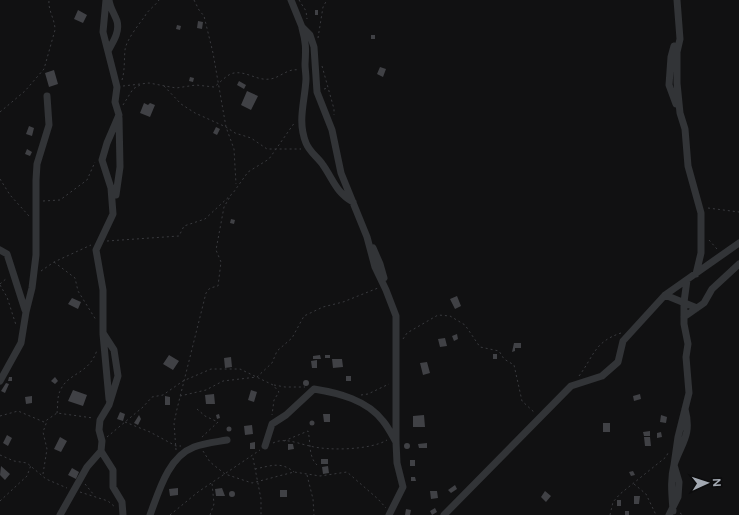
<svg xmlns="http://www.w3.org/2000/svg" width="739" height="515" font-family="Figtree,sans-serif">
<style>
.building{fill:#404145}
.lines{fill:none;stroke-linecap:round;stroke-linejoin:round}
.path{stroke:#393a3e;stroke-width:1;stroke-dasharray:2 3;stroke-linecap:butt}
.street{stroke:#323437;stroke-width:7}
</style>
<rect width="100%" height="100%" fill="#111112"/>
<!-- building -->
<path class="building" d="M78,10L87,15L83,23L74,19Z
M315,10H318V15H315Z
M198,21L203,22L202,29L197,28Z
M177,25L181,26L180,30L176,29Z
M371,35H375V39H371Z
M380,67L386,69L383,77L377,74Z
M54,70L58,84L49,87L45,73Z
M190,77L194,78L193,82L189,81Z
M239,81L246,85L244,89L237,85Z
M247,91L258,96L251,110L241,105Z
M144,103L148,105L150,103L155,105L150,117L140,113Z
M29,126L34,128L32,136L26,134Z
M216,127L220,129L217,135L213,133Z
M27,149L32,152L30,156L25,154Z
M231,219L235,220L234,224L230,223Z
M457,296L461,306L455,309L450,299Z
M72,298L81,302L78,309L68,304Z
M457,334L458,339L454,341L452,336Z
M445,338L447,346L440,347L438,339Z
M514,343H521V348H515V351L512,352Z
M493,354H497V359H493Z
M169,355L179,361L173,370L163,364Z
M320,355L321,359H313V356Z
M325,355H330V358H325Z
M231,357L232,367L225,368L224,358Z
M332,359H342L343,367L333,368Z
M317,360V368H312L311,361Z
M427,362L430,373L423,375L420,363Z
M346,376H351V381H346Z
M9,377H12V381H8Z
M55,377L58,381L55,384L51,381Z
M303 383a3 3 0 1 1 6 0a3 3 0 1 1-6 0Z
M6,383L9,384L5,393L1,391Z
M73,390L87,395L83,406L68,401Z
M251,390L257,392L254,402L248,400Z
M214,394L215,404H206L205,395Z
M640,394L641,399L634,401L633,396Z
M32,396V403L26,404L25,397Z
M165,396L170,397V405H165Z
M120,412L125,414L123,421L117,419Z
M219,414L220,418L217,419L216,415Z
M323,414H330V422H324Z
M139,415L141,419L138,425L134,423Z
M424,415L425,427H413V416Z
M661,415L667,417L666,423L660,422Z
M309.5 423a2.5 2.5 0 1 1 5 0a2.5 2.5 0 1 1-5 0Z
M603,423H610V432H603Z
M252,425L253,434L245,435L244,426Z
M226.5 429a2.5 2.5 0 1 1 5 0a2.5 2.5 0 1 1-5 0Z
M650,431V436H644L643,432Z
M661,432L662,437L657,438V433Z
M7,435L12,438L8,446L3,443Z
M60,437L67,441L61,452L54,449Z
M644,437H650L651,446H645Z
M255,442V449H250V443Z
M427,443V448H419L418,444Z
M404 446a3 3 0 1 1 6 0a3 3 0 1 1-6 0Z
M288,444H293L294,449L288,450Z
M321,459H328V464H321Z
M410,460H415V466H410Z
M1,466L10,474L5,480L0,475Z
M328,466L329,473L323,474L322,467Z
M72,468L79,472L76,479L68,475Z
M633,471L635,475L631,476L629,472Z
M411,477H415L416,481H411Z
M455,485L457,489L451,493L448,490Z
M178,488V495L170,496L169,489Z
M222,488L225,496H216L215,489Z
M280,490H287V497H280Z
M430,491H437L438,498L431,499Z
M545,491L551,496L546,502L541,497Z
M229 494a3 3 0 1 1 6 0a3 3 0 1 1-6 0Z
M634,496H640L639,504H634Z
M617,500H621V506H617Z
M435,508L437,512L432,515L430,511Z
M406,509L411,510L410,515H405Z
M625,511H629V515H625Z"/>
<g class="lines">
<!-- path -->
<path class="path" d="M194,0L199,10L204,16L213,53L226,127L234,149L236,184
M299,0L306,11L307,19
M318,38L323,7L327,0
M322,66L334,109V115
M122,80C125,70 124,60 125,50C126,40 140,23 145,16C147,11 155,6 159,0
M123,86L149,83L176,88L196,85L214,87C220,83 227,74 234,73C247,71 257,81 270,79C280,78 287,68 299,70
M164,86L181,104L195,113L226,127L235,133L251,138L267,149H301
M324,89L328,88
M123,105L133,89L140,85
M0,112L25,91L44,69L55,30C55,19 48,11 49,0
M0,179L10,195L29,216
M43,201L60,200L87,180L95,162
M708,208L739,212
M709,240L717,249
M107,241L179,236L184,226L205,219L233,193L248,172L269,159L295,122
M54,262L75,278L78,291L96,320
M41,271L54,262L91,245
M0,284L7,278
M0,285L7,297L16,325
M403,339L407,333L438,315L450,316L465,325L480,347L499,351L504,359L514,365L522,401L535,413
M579,376C594,356 594,342 621,333
M274,385L285,387H305
M361,395L368,394L389,384
M180,396L206,390L223,381L257,377L272,363L277,351L292,338L304,316L323,307L343,302L378,288
M197,409L205,416L218,422L201,438
M57,413C58,406 57,397 60,391C68,372 89,375 97,350
M0,416L18,411L44,422L57,413L93,418
M125,422L150,432L176,446H181
M107,437L143,407L152,397L163,395L183,381L211,369H240L273,385L279,392L274,400L272,415
M284,441L308,431C311,443 308,456 317,465
M273,443C285,437 299,444 310,446C328,451 371,450 387,440
M176,450L174,423L177,409L206,293L210,288L218,286L221,262L216,250L224,207L231,195
M203,451L210,462L225,474L252,483L294,472L320,476L347,472L378,499L386,508
M0,455L14,461L27,463L46,479L67,488
M253,458L261,499V515
M255,469C270,466 281,461 294,472
M43,474L47,449L43,432L47,421
M307,475L313,499L314,515
M85,484L94,495
M634,484L646,494L656,515
M80,492L108,501L115,507
M0,501L27,476L31,465
M680,513L683,515
M170,515L198,492L260,450
M210,515L214,504L212,483
M610,515L613,502L620,494L666,457L668,453"/>
<!-- street -->
<path class="street" d="M106,0L103,32L117,87L115,102L119,115L107,143L102,160L111,188L113,214L96,250L103,290V333L114,350L118,376L109,405L100,420L99,430L102,441L101,451L113,470V487L122,502L123,515
M291,0L302,27L310,35L314,47L317,92L332,130L341,173L367,237L375,267L386,290L396,316V442L397,463L403,487L389,515
M677,0L680,39L677,52V83L680,113L685,129L688,166L701,213V253L696,274
M302,28C306,42 306,49 305,64C305,69 306,74 306,79C305,101 297,121 306,143C310,153 318,157 323,165C334,181 336,192 353,202
M674,46L671,57L669,85L676,104
M108,51C113,42 120,32 117,21C114,13 110,8 109,0
M116,195L120,167L119,118
M373,248L380,264L384,278
M0,250L7,254L25,310
M665,295L697,308
M684,317L704,303L712,289L739,264
M103,334L109,399
M0,381L21,343L26,312L32,288L36,255V180L37,164L49,125L47,96
M265,446L272,424L286,415L314,389C339,393 367,400 383,421C388,427 392,435 396,442
M673,511C672,495 670,480 674,465C682,442 692,435 685,409
M60,515L87,467L101,451
M150,515C159,491 168,457 194,447C205,443 216,442 227,440
M444,515L571,386L602,376L618,362L623,341L665,295L739,243
M669,515L678,497L679,482L674,465L678,437L689,393L686,357L688,344L684,324V302L687,280"/>
</g>
<!-- north arrow -->
<g transform="translate(707 483) rotate(87)" stroke="#0c0c0d" stroke-width="3" paint-order="stroke">
<path d="M0-3L7 15L0 10L-7 15Z" fill="#a3a9b2"/>
<text y="-6" font-size="11" font-weight="bold" text-anchor="middle" fill="#a3a9b2">N</text>
</g>
</svg>
